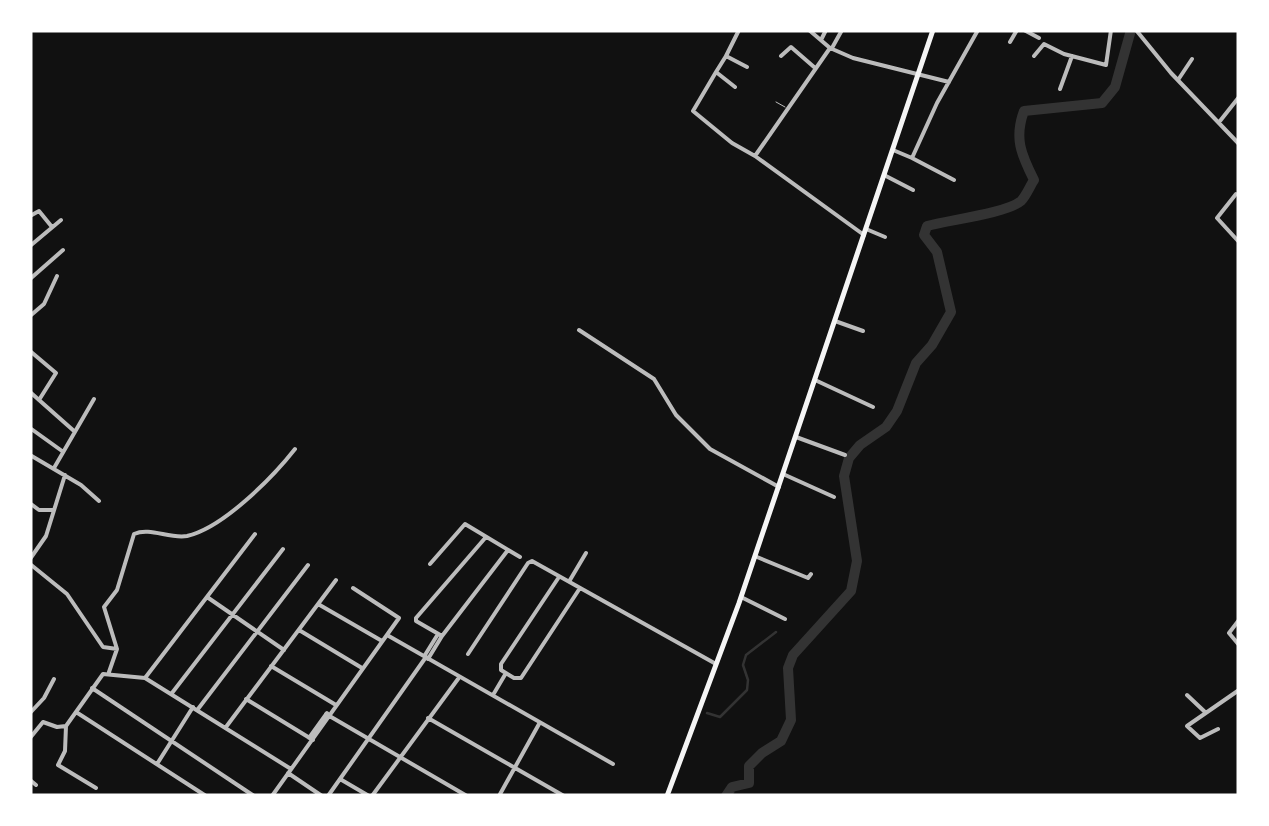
<svg xmlns="http://www.w3.org/2000/svg" width="1269" height="826" font-family="Inter,sans-serif">
<style>
.lines{fill:none;stroke-linecap:round;stroke-linejoin:round}
.stream{stroke:#333;stroke-width:2.5}
.river{stroke:#333;stroke-width:10}
.service{stroke:#bcbcbc;stroke-width:1}
.minor{stroke:#bcbcbc;stroke-width:4}
.primary{stroke:#f5f5f5;stroke-width:5}
</style>
<rect width="100%" height="100%" fill="#111"/>
<g class="lines">
<!-- stream -->
<path class="stream" d="M707,713L720,717L747,690L748,680L743,665L746,655L776,632"/>
<!-- river -->
<path class="river" d="M726,796L732,787L749,783V766L762,753L781,741L791,720L788,668L793,655L851,591L857,561L844,476L849,458L860,445L886,427L897,411L916,363L932,345L951,312L937,252L924,235L927,226C949,220 1007,213 1021,201C1026,196 1030,186 1034,180C1021,154 1014,138 1024,111L1102,103L1115,87L1131,30"/>
<!-- service -->
<path class="service" d="M776,102L785,107"/>
<!-- minor -->
<path class="minor" d="M739,30L726,56L747,67
M1024,30L1039,38
M1136,30L1171,73L1239,144
M821,40L826,30
M1010,42L1017,30
M830,48L853,58L949,82
M832,48L842,30
M781,56L791,47L814,67
M1034,56L1044,44L1064,54L1106,65L1111,30
M716,72L726,56
M1178,80L1192,59
M735,87L716,72L693,111L732,143L755,156L830,48L809,30
M1060,89L1072,56
M1220,121L1239,97
M893,150L912,158L937,103L978,30
M755,156L864,235
M912,158L954,180
M884,175L913,190
M1236,194L1217,218L1239,242
M30,216L39,211L52,227
M866,229L885,237
M30,246L61,220
M30,279L63,250
M30,316L44,304L57,276
M835,321L863,331
M579,330L654,379L676,415L710,449L779,487
M30,351L56,373L39,400
M815,380L873,407
M30,392L74,431
M30,428L62,451
M796,437L845,455
M30,455L81,485L99,501
M54,468L94,399
M783,474L834,497
M31,504L39,510H54
M757,557L808,578L811,574
M30,559L46,536L65,475
M30,564L67,594L103,647L117,649
M430,564L465,524L520,557
M559,577L501,664V670L514,678H521L580,588
M570,580L586,553
M207,597L284,650
M741,597L785,619
M318,604L382,641
M1239,620L1229,633L1239,645
M299,630L362,668
M387,635L613,764
M442,636L416,621V618L486,537
M468,654L528,563L532,561L716,664
M425,655L438,634
M428,659L442,636L508,550
M271,666L336,705
M109,672L117,649L104,607L117,590L134,534C150,527 169,539 187,536C223,528 273,477 295,449
M145,678L255,534
M92,688L254,796
M172,693L283,549
M493,695L506,673
M1187,695L1205,712
M246,699L313,740
M198,709L308,565
M76,712L206,796
M30,713L44,698L54,679
M326,714L467,796
M428,718L564,796
M66,726L65,751L58,765L96,788
M226,727L336,580
M1218,729L1200,738L1187,726L1239,690
M30,738L43,722L57,727L66,726L103,674L145,678L291,769
M309,738L327,713
M157,764L193,707
M288,773L322,796
M340,779L369,796
M30,780L36,785
M272,796L399,618L353,588
M328,796L426,657
M372,796L458,679
M499,796L539,724"/>
<!-- primary -->
<path class="primary" d="M667,796L739,603L933,30"/>
</g>
<!-- border -->
<rect width="1269" height="826" fill="none" stroke="#ffffff" stroke-width="65"/>
</svg>
